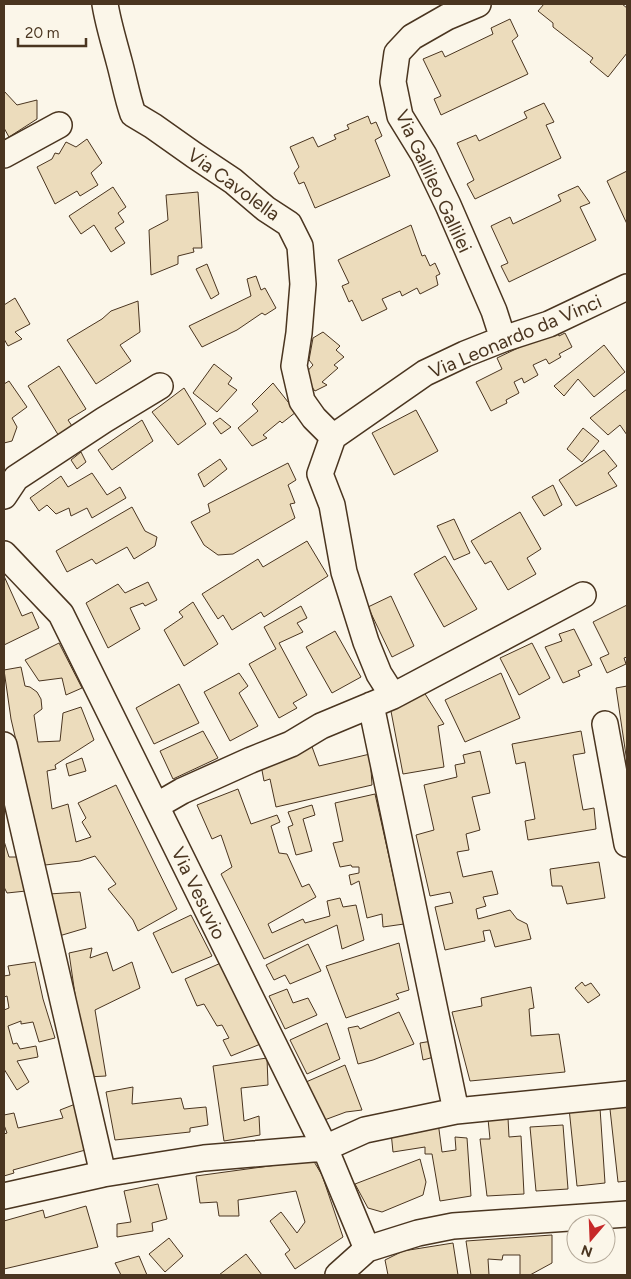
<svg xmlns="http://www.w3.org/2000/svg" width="631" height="1279" font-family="Figtree,sans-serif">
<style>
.building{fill:#ecdcbc;stroke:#4a3520}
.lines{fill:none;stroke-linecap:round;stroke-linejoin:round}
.minor-casing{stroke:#4a3520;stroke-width:28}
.minor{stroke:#fbf6e9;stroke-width:25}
.labels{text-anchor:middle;stroke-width:4;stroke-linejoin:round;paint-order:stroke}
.street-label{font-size:19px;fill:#4a3520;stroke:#fbf6e9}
</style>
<rect width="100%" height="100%" fill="#fbf6e9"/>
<!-- building -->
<path class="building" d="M544,4H622L627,8V53L608,77L590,62L593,58L553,27V23L538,11Z
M510,19L518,36L512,41L528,74L441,115L434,99L441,96L423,59L442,51L445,57L493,34L491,28Z
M4,91L17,105L37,100V119L9,137L4,128Z
M544,103L554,122L546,125L561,158L475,199L467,184L474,180L457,143L476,135L479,141L527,118L524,112Z
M368,116L371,124L376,122L382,136L375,140L390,176L315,208L304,182L299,184L294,173L299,167L290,147L313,137L318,147L336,139L334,135L349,129L347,125Z
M87,139L102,163L91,173L98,185L80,196L77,191L55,204L37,167L52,159L55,153L59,154L66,142L76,147Z
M627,171V224L607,181Z
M578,186L590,203L580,207L596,240L509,282L501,266L508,263L491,226L510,217L513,224L561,201L558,195Z
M113,187L126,207L118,213L124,222L115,228L125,243L111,252L94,225L81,234L69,216Z
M198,192L202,248H193L194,252L178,256V264L151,275L149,230L168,220L166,195Z
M411,225L422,256L425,255L430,266L435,263L440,274L436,276L438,285L420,294L417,288L402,296L400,291L382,299L387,309L362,321L352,300L349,302L342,286L349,283L338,260Z
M207,264L219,294L211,299L196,269Z
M256,276L261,290L265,288L276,308L265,315L262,313L237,330L202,347L189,326L251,296L247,279Z
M15,298L30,324L15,332L22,339L8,346L4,339V305Z
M138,301L140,332L120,345L131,361L96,384L67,340L102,319L111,311Z
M556,330L559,336L565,333L572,347L559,354L561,357L549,364L546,359L533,365L538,375L524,383L522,378L514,382L519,393L506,400L507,403L491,411L476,382L502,369L497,358Z
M323,332L340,346L336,350L344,357L334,365L338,368L322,382L327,385L315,391L303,376L313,365L309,360L313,338Z
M604,345L625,372L594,397L578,379L564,396L554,386Z
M214,364L232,378L228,384L237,390L217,412L193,393Z
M59,366L86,409L68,420L76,432L62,441L28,386Z
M9,381L27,407L12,418L17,427L12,441L4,443V384Z
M273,383L296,412L282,423L280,421L263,435L267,438L252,446L238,428L258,411L252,404Z
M184,388L206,424L178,445L152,412Z
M627,389V435L620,425L608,435L590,418Z
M416,410L438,451L394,475L372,433Z
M220,418L231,427L221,434L213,423Z
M142,420L153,441L112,470L98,450Z
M583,428L599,441L582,462L567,449Z
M604,450L617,466L608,473L617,486L576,506L559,480Z
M81,452L86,462L77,469L71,460Z
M220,459L227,469L204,487L198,474Z
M288,463L296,480L288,485L295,503L290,504L295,518L233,554L218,555L204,545L191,522L210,512L208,504Z
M92,473L107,495L120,487L126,498L92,518L87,508L71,516L69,508L56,514L47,505L39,511L30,498L61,476L68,487Z
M553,485L562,505L544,516L532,497Z
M132,507L145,531L157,537L155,546L134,559L127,547L96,564L92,559L67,572L56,551Z
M520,512L541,549L527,558L536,574L508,590L491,561L485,564L471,541Z
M454,519L470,553L454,560L437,526Z
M307,541L328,576L264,617L261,612L232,630L223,615L218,619L202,594L258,559L263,567Z
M445,556L477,609L444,627L414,574Z
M4,576L22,616L32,612L39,628L4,645Z
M148,582L157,600L145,606L143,603L130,608L140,629L108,648L86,603L118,584L125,593Z
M391,596L414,646L392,657L368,607Z
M193,602L218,644L184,666L164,630L183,617L179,612Z
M627,605V657L624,658L626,664L607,673L600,658L609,654L593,622Z
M301,606L307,618L297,623L303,632L279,643L307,695L293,703L297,708L279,718L249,664L276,649L264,627Z
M574,629L592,665L578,671L580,676L563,683L545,647L562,641L559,634Z
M335,631L361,677L332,693L306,647Z
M59,643L82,688L66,695L62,678L39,681L25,660Z
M532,643L550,678L519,695L500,658Z
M21,667L25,686L30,687L37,692L41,699L42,709L34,715L38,742L60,741L63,713L81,707L94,740L55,765L56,769L47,771L52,809L68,804L76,842L91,837L82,822L86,818L78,803L116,785L177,909L138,931L133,920L108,889L116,884L95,856L80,861L45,865L11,719L4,670Z
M239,673L248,686L239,693L258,726L230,741L204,692Z
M501,673L520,718L465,742L445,700Z
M179,684L199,723L154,744L136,708Z
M627,686V762L616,688Z
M422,689L444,724L438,726L444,767L403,774L390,706Z
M203,731L218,758L173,779L160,751Z
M581,731L585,753L573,755L583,810L594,808L596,829L528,840L525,821L535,819L525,762L516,764L512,744Z
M311,744L319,766L370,754L372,785L276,807L270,779L264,781L261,765Z
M480,751L490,793L472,797L480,830L466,834L469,850L457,852L463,877L492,871L498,894L483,897L486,906L476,909L478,919L510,910L517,919L527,924L531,939L495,947L490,930L483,931L485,941L445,950L435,907L453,903L450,892L430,896L416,835L434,830L424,785L457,777L455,765L465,763L463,755Z
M82,758L86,771L69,776L66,764Z
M238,789L251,824L277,815L280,822L271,826L279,853L287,854L302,887L309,884L316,897L268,924L272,933L303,919L305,923L330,916L327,901L340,898L343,907L356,905L364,940L342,949L337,925L264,959L221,874L232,867L221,835L212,839L197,805Z
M375,794L404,924L383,927L382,914L367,918L359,881L351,885L349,875L359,873V867H352L351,865L340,867L333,843L343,841L335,803Z
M312,805L315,815L303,819L312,851L296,855L288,827L293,825L288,812Z
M4,841L9,857H22L26,891L7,893L4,887Z
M599,862L605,898L567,904L562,886H552L550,869Z
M80,892L86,928L59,936L49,894Z
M191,915L212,956L172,973L153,933Z
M399,943L409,990L396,994L399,999L346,1018L326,966Z
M308,944L321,971L290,984L285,975L274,980L266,965Z
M92,948L90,958L107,952L113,971L132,962L140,988L95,1010L106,1076L87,1077L69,953Z
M35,962L43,999L55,1038L39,1042L33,1022L21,1024V1021L8,1026L13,1044L17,1043L20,1049L36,1046L38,1057L17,1061L29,1082L17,1090L4,1069V1010L9,1008L7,996L4,997V976L10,975L8,966Z
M223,962L263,1043L231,1056L223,1040L229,1038L222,1025L217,1026L204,1004L197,1006L185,979Z
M582,982L585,986L591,983L600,995L588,1003L575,988Z
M531,987L534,1008L529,1009L531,1036L559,1034L565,1072L470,1081L452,1012L482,1006L481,998Z
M287,989L293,1003L308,998L317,1015L285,1029L269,996Z
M399,1012L414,1044L373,1060L358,1064L348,1028L358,1026L360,1029Z
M327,1023L340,1059L307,1074L290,1040Z
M432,1041L434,1057L423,1060L420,1043Z
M267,1058L268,1085L241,1088L244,1121L259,1116L260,1135L224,1141L213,1066Z
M345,1065L362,1110L346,1112L319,1122L306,1082Z
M133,1087L132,1104L181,1098L184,1109L206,1107L208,1125L190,1128V1132L115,1140L106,1092Z
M627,1099V1181L618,1182L609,1100Z
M78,1103L89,1149L13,1170L14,1173L4,1176V1134L7,1133L4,1125V1115L14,1113L18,1128L63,1118L60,1110Z
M569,1108H600L605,1183L577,1186Z
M508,1118L509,1137L521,1136L524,1194L487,1196L480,1139H490L488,1119Z
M438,1122L442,1152L456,1150L455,1137L467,1138L471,1196L440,1201L432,1154H425V1147L393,1152L391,1132Z
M563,1125L568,1189L536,1191L530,1127Z
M420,1159L426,1182L423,1195L382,1212L368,1208L355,1184Z
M313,1160L322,1175L343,1237L295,1269L285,1254L290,1250L270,1221L281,1212L297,1233L305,1222L296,1191L238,1200L239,1216H219L217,1202L200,1203L196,1176Z
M158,1184L167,1219L152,1223L153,1231L117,1237V1224L131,1222L124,1191Z
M86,1206L98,1247L4,1269V1221L43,1210L45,1218Z
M552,1235V1263L530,1275H520V1255H503L502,1260L488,1259L489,1275H471L466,1241Z
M169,1238L183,1256L165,1272L149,1254Z
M453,1243L458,1275H388L385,1260L403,1251Z
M246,1254L262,1275H219Z
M139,1256L147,1275H121L115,1263Z"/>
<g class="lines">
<defs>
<path id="minor" d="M105,4C108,23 114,42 119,61C124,79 127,97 133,114L153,126L194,155L233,181L266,209L289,224L300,246L303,284L299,333L294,366L302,401L314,418L333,437
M478,4L447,17L412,37L397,53L393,82L400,116L424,155L448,205L494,311L503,339
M4,155L59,125
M4,496L16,478L104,420L160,386
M4,554L61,614L325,1148L367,1249
M393,696L379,674L366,642L344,572L332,505L320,474L333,437L425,373L465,354L503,339L549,324L627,287
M371,705L456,1111
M605,724L627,844
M4,745L103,1174
M156,806L182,791L251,760L291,744L321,726L393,696L583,595
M4,1196L103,1174L204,1158L325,1148L365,1130L456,1111L627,1094
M338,1275L367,1249L418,1233L453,1226L627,1214"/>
</defs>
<!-- minor casing -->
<use href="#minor" class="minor-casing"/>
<!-- minor -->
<use href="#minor" class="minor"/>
</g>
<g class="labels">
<!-- street labels -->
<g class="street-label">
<text transform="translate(434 181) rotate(65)" y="7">Via Gallileo Gallilei</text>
<text transform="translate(234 184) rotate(36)" y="7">Via Cavolella</text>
<text transform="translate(515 336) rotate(-23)" y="7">Via Leonardo da Vinci</text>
<text transform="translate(199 893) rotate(64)" y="7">Via Vesuvio</text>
</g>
</g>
<!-- border -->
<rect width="631" height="1279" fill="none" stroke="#4a3520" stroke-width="10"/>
<!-- north arrow -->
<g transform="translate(591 1239) rotate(199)"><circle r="24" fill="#fbf6e9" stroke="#b4a999"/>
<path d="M0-4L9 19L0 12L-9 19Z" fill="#c62828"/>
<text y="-8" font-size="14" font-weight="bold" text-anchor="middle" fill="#4a3520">N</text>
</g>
<!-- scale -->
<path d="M18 38v8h68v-8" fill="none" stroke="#4a3520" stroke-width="2.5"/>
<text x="25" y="38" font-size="15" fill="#4a3520" stroke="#fbf6e9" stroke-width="4" paint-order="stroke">20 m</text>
</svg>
